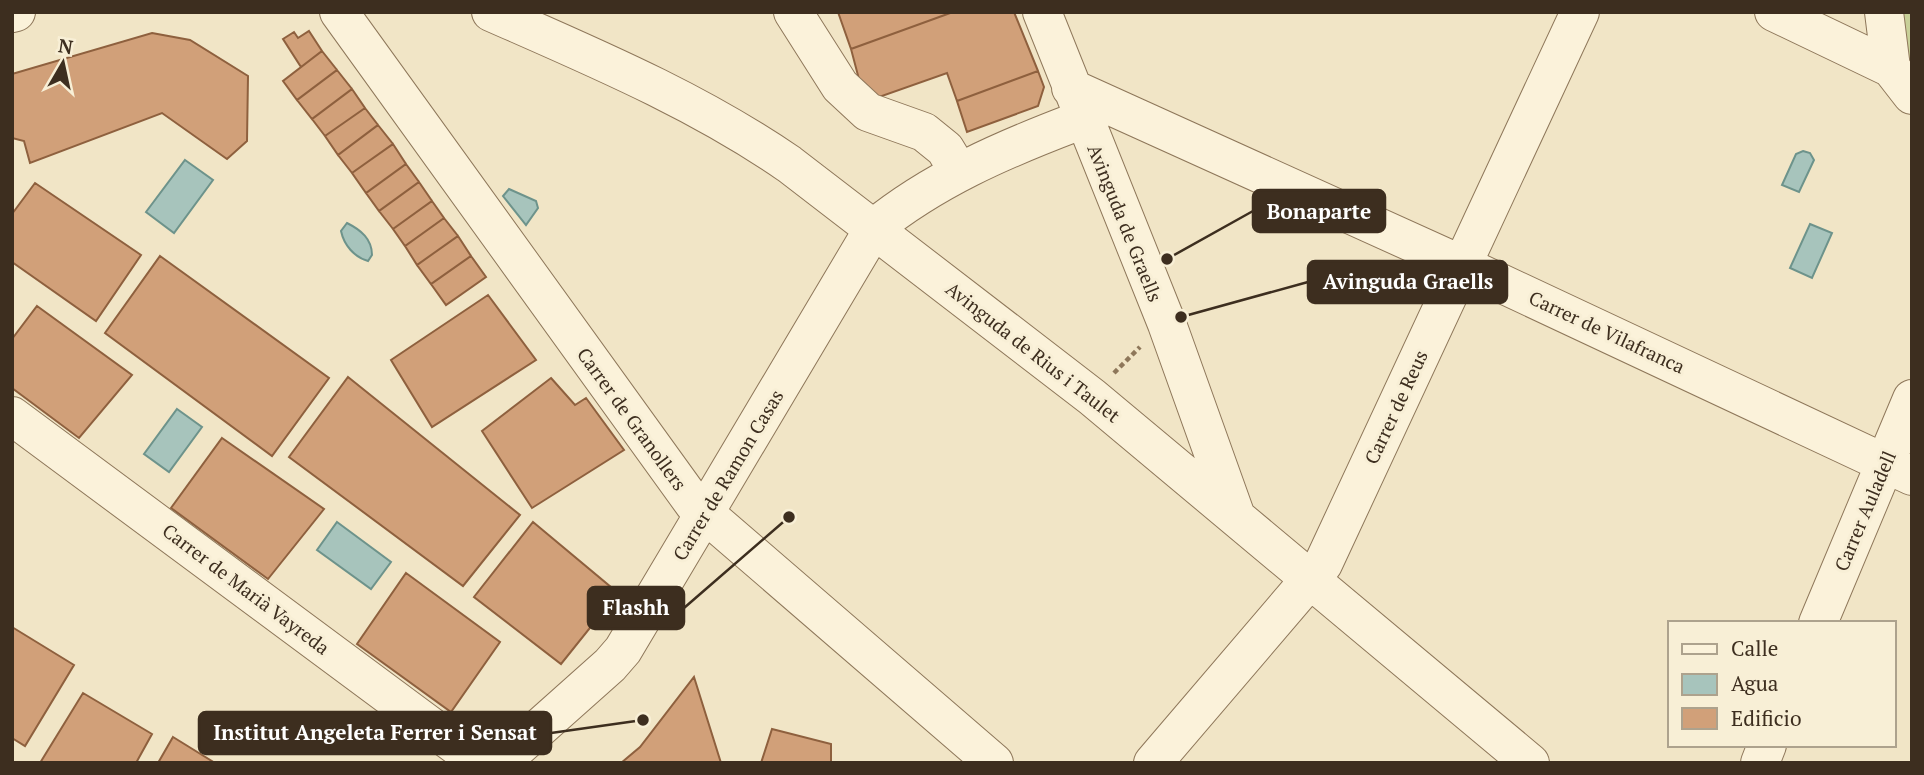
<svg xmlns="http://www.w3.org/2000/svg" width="1924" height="775" font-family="'PT Serif',serif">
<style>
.green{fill:#c8d098}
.water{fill:#a7c4bc;stroke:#6d938b;stroke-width:2}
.building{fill:#d1a079;stroke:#8e603e;stroke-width:2}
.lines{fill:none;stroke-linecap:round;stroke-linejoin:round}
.minor-casing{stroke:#8e775a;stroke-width:40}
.path{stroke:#8e775a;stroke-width:4.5;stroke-dasharray:5 3.5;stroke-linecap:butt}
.minor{stroke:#fbf2da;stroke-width:38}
.labels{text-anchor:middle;stroke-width:6;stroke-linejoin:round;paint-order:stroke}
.street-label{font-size:19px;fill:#3d2e1f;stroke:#f8efd6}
.leader{fill:none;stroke:#3d2e1f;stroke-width:2.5}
.callout-dot{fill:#3d2e1f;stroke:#f8efd6;stroke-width:2.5}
.callout{fill:#3d2e1f;stroke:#3d2e1f;stroke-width:2.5}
.callout-label{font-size:21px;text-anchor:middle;font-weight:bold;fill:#fff}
</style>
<rect width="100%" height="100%" fill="#f1e5c6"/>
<!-- green -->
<path class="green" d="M1889,12H1912V74Z"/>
<!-- water -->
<path class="water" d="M1803,151L1810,153L1814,160L1799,192L1782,185L1796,154Z
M185,160L213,180L174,233L146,212Z
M509,189L536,201L538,208L526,225L503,196Z
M347,223C361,230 372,239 372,255L368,261C354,257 344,245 341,231Z
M1810,224L1832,233L1812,278L1790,268Z
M177,409L202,427L169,472L144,454Z
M337,522L391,562L371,589L317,550Z"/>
<!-- building -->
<path class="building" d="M838,12H953L851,49Z
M953,12H1014L1038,71L957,101L947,73L865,102L851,49Z
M309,31L322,51L301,67L283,39L294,32L298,38Z
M152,33L190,40L248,76L247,141L227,159L162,113L30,163L24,141L12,138V74Z
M322,51L337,70L297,100L283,81Z
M337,70L352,89L312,119L297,100Z
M1038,71L1044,87L1038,106L967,132L957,101Z
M352,89L365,108L325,136L312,119Z
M365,108L378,125L338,155L325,136Z
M378,125L393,144L352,173L338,155Z
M393,144L406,164L366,193L352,173Z
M406,164L419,182L379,211L366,193Z
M419,182L432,201L393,229L379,211Z
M35,183L141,255L96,321L12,262V214Z
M432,201L444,218L405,246L393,229Z
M444,218L458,236L417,265L405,246Z
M458,236L471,256L431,284L417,265Z
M160,256L329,378L272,456L105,333Z
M471,256L486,277L446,305L431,284Z
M488,295L536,360L432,427L391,360Z
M37,306L132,375L79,438L12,388V339Z
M348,377L520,515L463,586L289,457Z
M551,378L575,405L586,398L624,450L532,508L482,431Z
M222,438L324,509L268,579L171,508Z
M533,522L618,593L561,664L474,597Z
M406,573L500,642L451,712L357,644Z
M12,627L74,665L25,746L12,738Z
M694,677L721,763H621L640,747Z
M83,693L152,734L136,763H40Z
M772,729L831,744V763H761Z
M173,737L215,763H158Z"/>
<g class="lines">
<defs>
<path id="minor" d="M339,12L694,504L994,763
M491,12C593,57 696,100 789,164L1092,397L1530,763
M793,12L840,86L868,112L924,132L945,149L959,172
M1042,12L1167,324L1235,514
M1774,12L1891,68L1912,95
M1884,12L1891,68
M12,13L16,12
M1071,88L1462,265L1912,476
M12,416L480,763
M1818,623L1912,399
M500,763L610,665L623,650L874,228C933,180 1002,150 1073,123L1081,115
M1153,763L1323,564L1580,12
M1760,763L1767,745"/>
</defs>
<!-- minor casing -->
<use href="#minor" class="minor-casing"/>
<!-- path -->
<path class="path" d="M1114,373L1140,347"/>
<!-- minor -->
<use href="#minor" class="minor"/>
</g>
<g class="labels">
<!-- street labels -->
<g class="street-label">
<text transform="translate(1125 223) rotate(68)" y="7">Avinguda de Graells</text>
<text transform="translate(1607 332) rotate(25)" y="7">Carrer de Vilafranca</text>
<text transform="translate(1033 352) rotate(38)" y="7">Avinguda de Rius i Taulet</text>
<text transform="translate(1396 407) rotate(-65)" y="7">Carrer de Reus</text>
<text transform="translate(632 419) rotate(54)" y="7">Carrer de Granollers</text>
<text transform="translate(728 475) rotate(-59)" y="7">Carrer de Ramon Casas</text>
<text transform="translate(1865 511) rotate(-67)" y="7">Carrer Auladell</text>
<text transform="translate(246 589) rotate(37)" y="7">Carrer de Marià Vayreda</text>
</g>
</g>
<!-- callouts -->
<path class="leader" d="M1167 259L1253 211M1181 317L1308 282M789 517L684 608M643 720L551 733"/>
<g class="callout-dot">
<circle cx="1167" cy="259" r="7"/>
<circle cx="1181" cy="317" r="7"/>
<circle cx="789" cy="517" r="7"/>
<circle cx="643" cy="720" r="7"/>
</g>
<g class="callout">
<rect x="1253" y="190" width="132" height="42" rx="7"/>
<rect x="1308" y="261" width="199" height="42" rx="7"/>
<rect x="588" y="587" width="96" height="42" rx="7"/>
<rect x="199" y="712" width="352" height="42" rx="7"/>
</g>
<g class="callout-label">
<text x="1319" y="219">Bonaparte</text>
<text x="1408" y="289">Avinguda Graells</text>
<text x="636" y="615">Flashh</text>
<text x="375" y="740">Institut Angeleta Ferrer i Sensat</text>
</g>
<!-- border -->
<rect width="1924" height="775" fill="none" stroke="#3d2e1f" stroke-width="28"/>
<!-- legend -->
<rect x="1668" y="621" width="228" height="126" fill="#f8efd6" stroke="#ada28d" stroke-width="2"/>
<rect x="1682" y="644" width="35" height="10" fill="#fbf2da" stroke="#ada28d" stroke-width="2"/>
<text x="1731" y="656" font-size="21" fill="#3d2e1f">Calle</text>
<rect x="1682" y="674" width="35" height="21" fill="#a7c4bc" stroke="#ada28d" stroke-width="2"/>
<text x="1731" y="691" font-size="21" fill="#3d2e1f">Agua</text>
<rect x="1682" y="708" width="35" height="21" fill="#d1a079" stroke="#ada28d" stroke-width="2"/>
<text x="1731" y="726" font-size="21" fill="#3d2e1f">Edificio</text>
<!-- north arrow -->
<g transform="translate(63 63) rotate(9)" stroke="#f8efd6" stroke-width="5" paint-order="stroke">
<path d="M0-5L12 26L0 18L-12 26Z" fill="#3d2e1f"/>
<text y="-10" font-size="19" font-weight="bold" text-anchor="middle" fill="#3d2e1f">N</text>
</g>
</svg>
